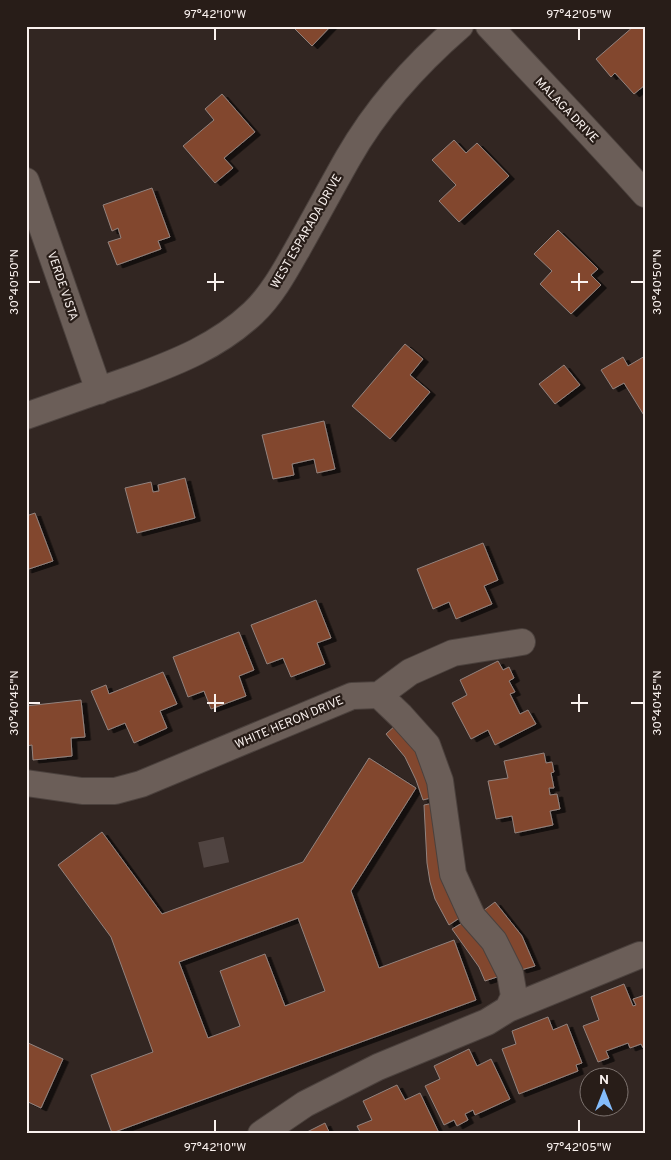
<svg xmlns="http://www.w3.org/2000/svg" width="671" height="1160" font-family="Overpass,sans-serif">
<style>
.building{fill:#82462e;stroke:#92837e;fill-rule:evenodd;filter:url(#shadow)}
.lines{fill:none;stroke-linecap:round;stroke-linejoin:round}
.minor-tunnel{stroke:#504441;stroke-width:26;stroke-dasharray:26 13;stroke-linecap:butt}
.minor-casing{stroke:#4b413d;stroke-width:28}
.minor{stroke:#6b5e58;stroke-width:26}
.ticks{fill:none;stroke:#f9f1ee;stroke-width:2}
.labels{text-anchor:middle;stroke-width:4.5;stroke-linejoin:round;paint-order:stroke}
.street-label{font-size:12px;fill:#f9f1ee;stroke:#281d18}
.neatline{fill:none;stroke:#f9f1ee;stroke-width:2}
.ticks-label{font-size:12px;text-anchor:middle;fill:#f9f1ee}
</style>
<defs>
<filter id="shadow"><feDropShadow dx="5.5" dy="3" stdDeviation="0" flood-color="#0009"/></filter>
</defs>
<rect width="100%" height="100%" fill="#322622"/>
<!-- building -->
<path class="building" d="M292,26H331L312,46Z
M634,26H645V85L634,94L615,73L611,77L596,59Z
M222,94L255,132L224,158L233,168L215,183L183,146L214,120L205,109Z
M454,140L466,153L477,143L509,176L459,222L439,201L456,185L432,160Z
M152,188L170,237L158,241L161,249L117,265L108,242L121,238L118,228L112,231L103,205Z
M558,230L598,269L591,275L601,285L571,314L540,284L552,271L534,254Z
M405,344L423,359L410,375L430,392L390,439L352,406Z
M645,356V417L624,383L613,389L601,370L623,357L628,366Z
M564,365L580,385L555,404L539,384Z
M324,421L335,469L317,473L314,459L292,464L294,475L273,479L262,435Z
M185,478L195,518L137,533L125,488L151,482L153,492L159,491L158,485Z
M35,513L53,561L26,570V516Z
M483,543L498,580L484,586L492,604L456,619L449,602L433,609L417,569Z
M316,600L331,638L317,643L325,664L291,677L283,658L267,664L251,625Z
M239,632L254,670L239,676L246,696L211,709L204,691L188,697L173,657Z
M498,661L503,670L509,667L514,678L509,681L515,692L510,694L520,714L528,710L536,724L495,745L488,730L471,739L452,703L467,695L460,680Z
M163,672L177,704L160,711L167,728L134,743L125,723L108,730L91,691L106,685L109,694Z
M81,700L85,737L71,738L72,756L33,760L32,745L26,746V706Z
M397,724L428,768L438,796L423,800L416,780L405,757L386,734Z
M544,753L546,763L552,762L554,772L551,773L554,788H549L550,795L557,794L560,809L550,811L553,825L515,833L512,816L496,819L488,781L508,778L504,761Z
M369,758L416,788L351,891L379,968L454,940L476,1000L112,1133L91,1075L153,1052L111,937L58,865L102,832L162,914L303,862ZM298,918L325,991L285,1006L265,954L220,971L240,1026L208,1038L179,962Z
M439,802L461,917L449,925L435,899L430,882L427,863L424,805Z
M495,902L522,936L535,966L521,970L483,911Z
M464,922L495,965L500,976L485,981L479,967L452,929Z
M624,984L633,1006L636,1005L633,999L645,995V1051L641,1044L630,1048L628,1043L606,1051L609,1058L598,1062L583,1026L599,1020L591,997Z
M548,1017L553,1030L567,1024L582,1063L576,1065L578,1071L519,1094L502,1049L516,1044L512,1031Z
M26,1042L63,1059L41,1108L26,1101Z
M469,1049L477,1066L491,1059L510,1099L475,1115L473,1110L465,1114L468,1120L457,1126L454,1120L444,1125L425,1086L440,1079L434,1066Z
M397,1085L405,1100L420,1093L439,1133L361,1134L357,1126L372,1120L363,1101Z
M325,1123L330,1134H303Z"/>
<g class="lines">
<!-- minor-tunnel -->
<path class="minor-tunnel" d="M201,855L233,848"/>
<defs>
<path id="minor" d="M489,26C541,82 594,137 645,194
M26,181L99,391
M26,416C62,403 98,391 134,378C177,362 218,346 253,313C272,295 285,271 298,248C315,218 331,188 348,158C377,107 415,65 460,26
M379,695L410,672L453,653L522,642
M26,783L82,791H115L141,784L352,696L379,695L401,716L427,745L440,781L453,874L472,916L494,941L510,973L514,996L508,1009L487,1022L378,1067L305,1104L261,1134
M508,1009L640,955"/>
</defs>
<!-- minor casing -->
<use href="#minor" class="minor-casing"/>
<!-- minor -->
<use href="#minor" class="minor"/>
</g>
<!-- ticks -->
<path class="ticks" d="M215,28V40M579,28V40M215,273V291M579,273V291M28,282H40M207,282H224M571,282H588M631,282H644M215,694V712M579,694V712M28,703H40M207,703H224M571,703H588M631,703H644M215,1120V1132M579,1120V1132"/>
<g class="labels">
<!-- street labels -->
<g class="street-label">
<text transform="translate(567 110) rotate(46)" y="4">MALAGA DRIVE</text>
<text transform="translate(306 231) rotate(-60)" y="4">WEST ESPARADA DRIVE</text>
<text transform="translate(63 286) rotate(71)" y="4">VERDE VISTA</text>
<text transform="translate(289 722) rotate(-23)" y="4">WHITE HERON DRIVE</text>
</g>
</g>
<!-- border -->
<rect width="671" height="1160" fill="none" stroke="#281d18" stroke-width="55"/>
<!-- north arrow -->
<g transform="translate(604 1092)"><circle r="24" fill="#281d18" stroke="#7c726e"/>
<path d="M0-4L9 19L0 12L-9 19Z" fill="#84bcfb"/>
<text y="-8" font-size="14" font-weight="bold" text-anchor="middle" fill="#f9f1ee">N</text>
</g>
<rect x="28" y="28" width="616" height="1104" class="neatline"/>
<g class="ticks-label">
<text x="215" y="18">97°42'10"W</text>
<text x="579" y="18">97°42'05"W</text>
<text transform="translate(14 282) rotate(-90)" y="4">30°40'50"N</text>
<text transform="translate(657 282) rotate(-90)" y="4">30°40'50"N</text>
<text transform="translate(14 703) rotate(-90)" y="4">30°40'45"N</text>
<text transform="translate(657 703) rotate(-90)" y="4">30°40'45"N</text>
<text x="215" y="1151">97°42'10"W</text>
<text x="579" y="1151">97°42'05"W</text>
</g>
</svg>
